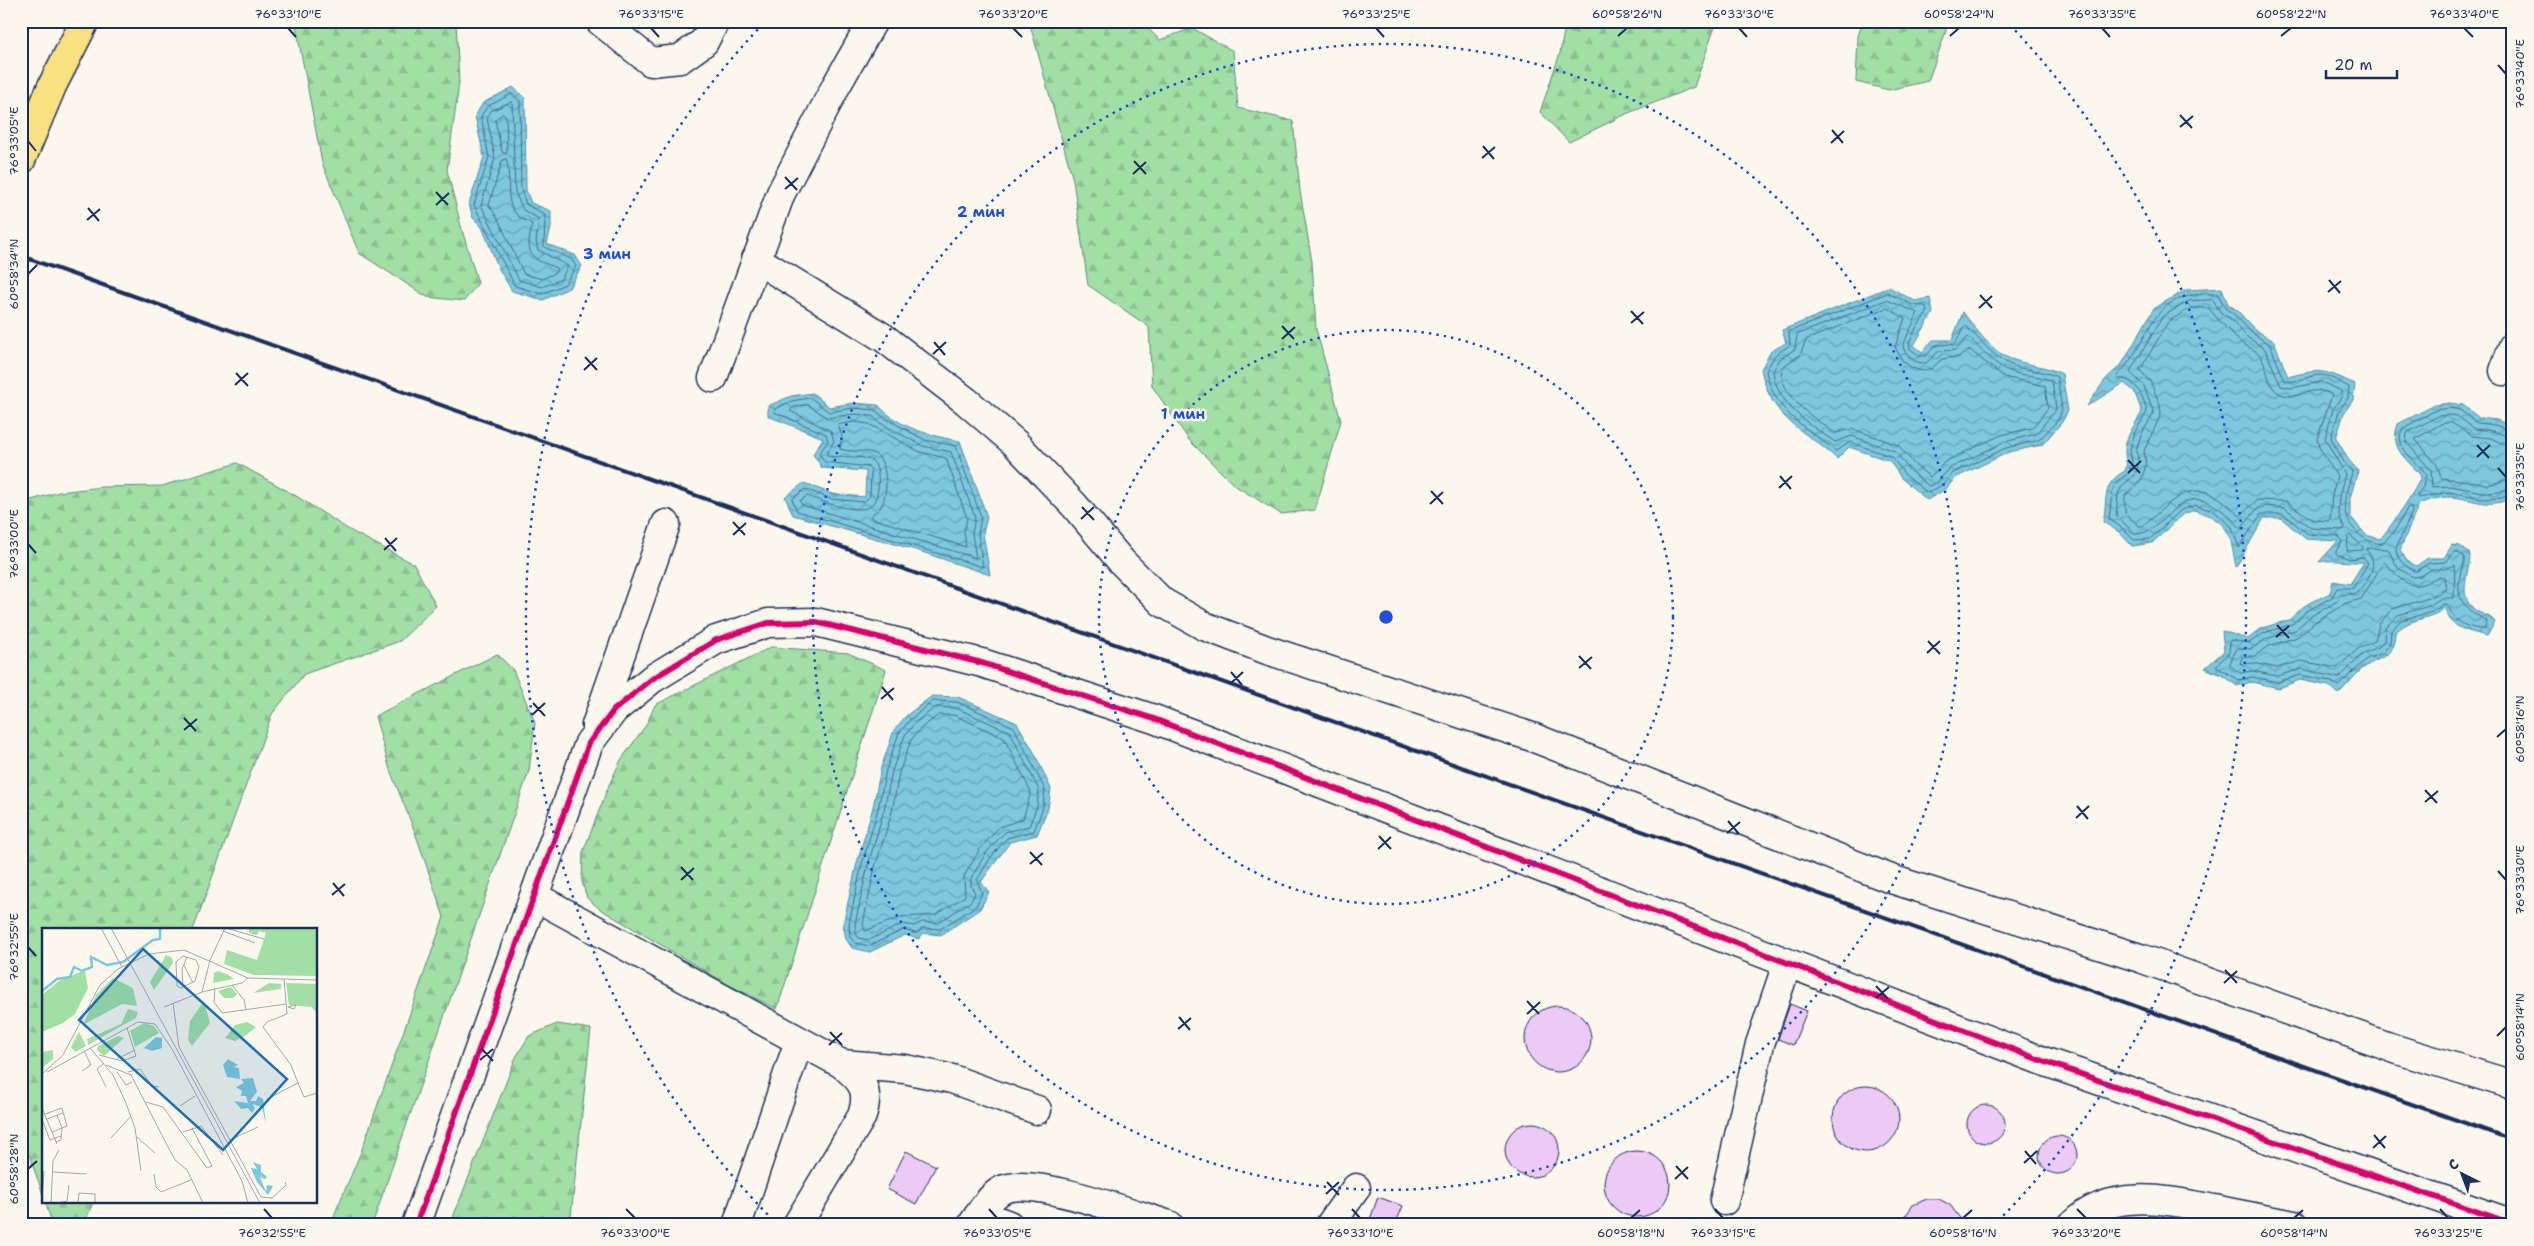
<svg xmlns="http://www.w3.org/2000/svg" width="2534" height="1246" font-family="'Shantell Sans',sans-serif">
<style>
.forest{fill:url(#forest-firs);stroke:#5e8782}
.water{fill:url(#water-waves);stroke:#568baa}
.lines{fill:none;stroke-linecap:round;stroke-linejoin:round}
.shore{stroke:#426c90;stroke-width:1}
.building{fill:#edc9f5;stroke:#1b2f5e}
.minor-casing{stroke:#1b2f5e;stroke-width:31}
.major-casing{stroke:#1b2f5e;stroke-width:31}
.minor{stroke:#fbf7ec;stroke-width:28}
.major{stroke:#f9e181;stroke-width:28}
.rail{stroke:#1b2f5e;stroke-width:4}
.cycleway-casing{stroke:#fbf7ec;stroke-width:9}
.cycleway{stroke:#d6006c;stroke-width:6}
.ticks{fill:none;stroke:#1b2f5e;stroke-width:2}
.ring{fill:none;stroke:#1d4ed8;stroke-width:2.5;stroke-dasharray:2.5 5}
.inset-river{fill:none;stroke:#7dc8dc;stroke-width:2.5}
.inset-road{fill:none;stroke:#a1a7b3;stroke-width:1}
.view{fill:#1f6fb2;fill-opacity:0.15;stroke:#1f6fb2;stroke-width:2.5}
.inset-edge{fill:none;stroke:#1b2f5e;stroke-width:2.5}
.centre{fill:#1d4ed8;stroke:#fbf7ec;stroke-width:2.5}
.ring-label{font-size:15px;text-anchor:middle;font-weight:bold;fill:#1d4ed8;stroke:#fbf7ec;stroke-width:5;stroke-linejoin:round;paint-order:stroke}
.neatline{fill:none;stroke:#1b2f5e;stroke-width:2}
.ticks-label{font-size:12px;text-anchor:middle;fill:#1b2f5e}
</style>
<defs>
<pattern id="forest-firs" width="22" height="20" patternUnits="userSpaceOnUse" patternTransform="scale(1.25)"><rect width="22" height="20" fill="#a2dfa5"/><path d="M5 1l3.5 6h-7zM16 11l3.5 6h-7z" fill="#8bc090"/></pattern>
<pattern id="water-waves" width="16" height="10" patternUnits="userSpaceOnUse" patternTransform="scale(1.25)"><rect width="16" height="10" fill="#7dc8dc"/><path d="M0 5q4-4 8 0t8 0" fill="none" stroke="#66a3b6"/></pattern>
</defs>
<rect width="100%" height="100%" fill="#fbf7ec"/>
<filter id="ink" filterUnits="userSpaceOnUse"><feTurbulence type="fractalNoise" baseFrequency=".02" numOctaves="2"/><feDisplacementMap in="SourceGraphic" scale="10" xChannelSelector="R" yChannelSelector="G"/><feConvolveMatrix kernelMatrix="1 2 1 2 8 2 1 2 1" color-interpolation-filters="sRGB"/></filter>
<g filter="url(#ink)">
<!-- forest -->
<path class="forest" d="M295,21H456L459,84L447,170L462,230L478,283L464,301L427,297L359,253L322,163Z
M1029,21H1140L1160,40L1192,28L1233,51L1238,108L1293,121L1300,191L1312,262L1316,329L1341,421L1315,510L1281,514L1234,485L1189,440L1152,386L1149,327L1088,285L1073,180Z
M1566,21H1717L1694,87L1626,114L1569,142L1540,112L1560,53Z
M1863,21H1946V31L1928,81L1889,90L1856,82L1858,36Z
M237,463L293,494L351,531L414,564L436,606L400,641L304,674L272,714L193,930H44V1197L21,1132V503L59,492L102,487L162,486Z
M771,647L848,653L886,670L777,1009L729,985L600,909L587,898L582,882L583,852L609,785L621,760L646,725L655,705Z
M497,654L513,670L535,723L529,771L372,1225H330L361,1152L444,917L415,832L390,770L375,716Z
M557,1024L591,1029L570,1225H450L516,1057L529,1036Z
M45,1202H93L84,1225H53Z"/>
<!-- water -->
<path class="water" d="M513,87L525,98L526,190L531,203L551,211V228L547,244L575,255L582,266L569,288L543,300L512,291L499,269L482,227L473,218L469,204L484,157L475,116L483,103Z
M1889,287L1915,301L1930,298L1933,313L1914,345L1922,352L1933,340H1952L1963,312C1975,328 1993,354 2014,360C2032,366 2043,365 2062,374L2068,411L2062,422L2042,445L2009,452L1955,478L1946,489L1927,500L1901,478L1890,461L1849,447L1837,459C1802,427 1772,422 1761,369L1771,351L1786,343L1782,330Z
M2222,288L2228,304L2238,311L2254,329L2274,341L2288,377C2321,368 2324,370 2355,384L2353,400L2344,413L2336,438L2348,459L2358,471L2350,498V516L2366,535L2380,539C2390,528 2417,489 2421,476C2406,457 2389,450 2398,424L2435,405L2450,403L2463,405L2479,418L2497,420L2513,427V495C2494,512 2472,498 2450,497C2439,497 2429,500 2419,504L2400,550L2407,561L2416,566L2428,558H2444L2452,545L2460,546L2470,554C2470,573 2456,595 2475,610C2482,615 2489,614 2495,622L2487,636C2468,631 2450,629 2445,608C2427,622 2411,616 2395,633C2394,662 2377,655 2360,671C2352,678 2346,687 2338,694L2329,686L2300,680L2279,688L2251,682L2237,686L2222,675L2205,668L2224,651L2222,631L2248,639L2262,628L2289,620L2304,606L2330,593L2333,581L2350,584L2364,562C2348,563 2334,559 2319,562L2338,541L2306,539L2281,518H2264L2236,567C2229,532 2231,522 2194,510L2184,514L2152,543L2132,546L2119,532L2103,522C2108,498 2101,484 2125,471C2128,463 2125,460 2125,452C2124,438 2136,423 2142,412L2134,391L2124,383L2087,406L2105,380L2122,364L2154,308L2186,290Z
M813,393L829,407L854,403L878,405C899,428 931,436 960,441L987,517L983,533L990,575L919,551L793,515L785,497L804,483L832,494L865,497L866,471L822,468L813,454L823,438L768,416V406L791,396Z
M932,696L958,697L1017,723L1034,752L1051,789L1048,808L1037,835L1010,842L981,882L989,892L980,909L941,935L923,933L919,939L905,935L870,952L852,948L846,939L843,924L857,863L873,807L881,768L894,730L907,715Z"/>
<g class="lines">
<!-- shore -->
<path class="shore" d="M512,94L520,101L521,190L526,204L545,215L544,247L571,259L576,266L565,284L542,294L515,286L474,205L489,157L481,116L487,107Z
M512,102L515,192L523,210L539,219L536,242L538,250L568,266L561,279L542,287L519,280L481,205L495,158L487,118L491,111Z
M503,114L506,116L507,151L505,154L502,152L495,120Z
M506,159C513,177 502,201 518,216C522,220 528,221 532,224C530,238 524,252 539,261C545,264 552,265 557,269L555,273L542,279L524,274L498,219L489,205L502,161Z
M1888,293L1913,305L1926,306L1927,313L1916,328L1909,344L1910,349L1920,356H1926L1936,345L1955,344L1965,325C1979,338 1991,355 2009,364C2022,371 2041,369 2057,377L2062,410L2058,420L2039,440L2006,448L1953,473L1942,485L1928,493L1905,475L1892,457L1850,442L1836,451C1805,426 1775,414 1766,371L1775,355L1790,345L1789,332Z
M2218,294L2225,308L2235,315L2251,332L2270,345L2285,381C2296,384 2310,374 2322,375C2330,376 2341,383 2349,387L2348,398L2339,411L2331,438L2344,462L2352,472C2347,494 2337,509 2354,529C2362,538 2368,542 2381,544L2394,532L2408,507H2411L2412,512L2396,548C2396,560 2406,567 2416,571L2429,563L2446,562L2455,551L2464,556C2465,562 2463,565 2461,571C2454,599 2464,609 2487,621L2485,629C2469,629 2454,623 2449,607L2445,604L2432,612L2401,620L2391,631L2390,643L2383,653L2368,658L2338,686L2330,681L2300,675L2278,682L2252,677L2238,680L2217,667V664L2229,653L2230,640L2249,643L2264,633L2292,624L2307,611L2332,597L2337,588H2353L2368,563L2363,557L2350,559L2336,554V551L2342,542L2339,536L2308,534L2283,514H2261L2239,548L2232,527L2213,511L2195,505L2181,510L2150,539L2134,540L2122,528L2109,519L2112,493L2117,481L2129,473L2132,463L2130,450L2135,432L2147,412C2144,397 2135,377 2118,379L2117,376C2157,335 2144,291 2218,294Z
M1887,300L1918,313L1903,345C1904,356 1915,364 1926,363L1939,351L1956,350L1968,337C1980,348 1991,362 2007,370C2021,377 2038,374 2052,381L2056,409L2036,434L2005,442L1950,468L1938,481L1929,486L1910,471L1895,451L1852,436L1835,442C1809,424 1777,405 1773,371L1780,359L1795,349L1797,335Z
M2213,300L2221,313L2231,319L2247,337L2265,349L2281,386L2291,388L2321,382L2342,391V396L2333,409L2325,439L2345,474C2341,491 2332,511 2345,527L2343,530L2311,528L2285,508L2265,506L2256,510L2241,529C2231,517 2220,507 2205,501C2174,491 2164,533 2136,534L2116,516L2118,494L2122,486L2135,475L2139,463L2136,450L2141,435L2154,413L2144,386L2130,372L2163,316L2189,301Z
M1887,308L1905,318L1895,347L1902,360L1912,368L1922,371L1932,368L1942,359L1958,357L1970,350L2004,377L2045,386L2048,408L2032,428L2001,435L1946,461L1930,477L1915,465L1898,445L1853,429L1835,433C1814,418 1784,400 1781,372L1785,365L1800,355L1806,340Z
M2191,308H2209C2213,315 2236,339 2243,344C2248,347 2255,350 2259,354C2270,367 2265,390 2284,395C2302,400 2311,383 2332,395L2317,439L2319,447L2337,476L2332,495L2330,521L2313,520L2286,501L2257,500L2240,516C2234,511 2228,505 2222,500C2188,476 2168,506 2143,526H2139L2125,513V496L2142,478L2146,465L2144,451L2161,414L2160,405L2151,383L2140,370L2168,322Z
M811,398L829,412L854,408L875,410L883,417L925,440L956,446L981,517L978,534L983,567L797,511L792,499L805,489L831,499L864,502L870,496L871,472L869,467L825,462L819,454L828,441L826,434L774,412L775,409L792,401Z
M809,405L827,418L854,414L872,416L880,423L923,446L951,452L975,517L972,534L976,558L802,505L800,501L807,496C823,502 850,512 867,508C881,504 882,466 871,460C859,455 841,458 828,456L827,453L834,441L831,431L790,411L794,407Z
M855,422L869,424L920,452L946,458L967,518L964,532L966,547L871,518V515C875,512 880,510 882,505C888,492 888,462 875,454C865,449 851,453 840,449L842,436L838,425Z
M2513,431L2495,425L2477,423L2460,410L2450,408L2436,410L2403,428C2392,447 2416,459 2426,474L2423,487L2417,495L2418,498L2449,492L2487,499L2502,498L2513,492
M2513,438L2493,431L2475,429L2457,416L2450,415L2438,416L2407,433L2406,442L2431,470L2432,487L2451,486L2487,493L2499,492L2513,486
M2513,445L2501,443L2491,438L2473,436L2450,422L2441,424L2415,439L2437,465L2441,478L2477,482L2488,485L2513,478
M2350,535L2363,547V550L2347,551L2348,537Z
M2368,548L2388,549L2398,568L2413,577L2421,576L2432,569H2445L2455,565L2454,598H2441L2429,606L2398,615L2385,628L2384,641L2379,647L2364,653L2339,678L2301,669L2277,676L2252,671L2240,673L2229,665L2237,648L2251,649L2266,639L2295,630L2311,616L2336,602L2341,595L2357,593C2367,581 2381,564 2367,551Z
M2384,562C2395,571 2404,590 2423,584C2432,581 2434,576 2444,577L2446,589L2426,599L2392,609L2379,624L2375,641L2359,648L2337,668L2301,661L2277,668L2254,663L2240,664L2242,657L2255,656L2269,646L2297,637L2315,622L2346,603L2361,599Z
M934,701L957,702L1014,727L1045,790L1043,807L1034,831L1007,838L991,857L977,880L982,893L976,906L940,929L923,928L916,933L903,930L869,946L855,943L850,937L849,924L862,864L878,809L886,770L899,733L911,719Z
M936,707L956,708L1010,732L1039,790L1037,806L1029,826L1005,832L986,853L971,878V886L975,893L971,901L938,923L922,922L914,926L903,924L869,940L859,938L856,934L855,924L868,865L884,810L892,771L905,735L915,723Z
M939,715H954L1004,738L1031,792L1023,819L999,827L980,849L964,876L965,896L936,915L901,917L865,931L863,924L875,867L892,812L899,773L911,740L920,729Z"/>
</g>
<!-- building -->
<path class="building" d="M1790,1004L1807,1011L1793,1045L1778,1039Z
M1525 1039a33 33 0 1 1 66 0a33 33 0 1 1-66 0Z
M1833 1119a33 33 0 1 1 66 0a33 33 0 1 1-66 0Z
M1967 1124a19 19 0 1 1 38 0a19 19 0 1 1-38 0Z
M1505 1150a27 27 0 1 1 54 0a27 27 0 1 1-54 0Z
M2039 1155a19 19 0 1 1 38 0a19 19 0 1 1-38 0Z
M906,1151L936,1166L916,1204L887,1189Z
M1604 1184a33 33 0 1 1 66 0a33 33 0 1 1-66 0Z
M1378,1197L1403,1206L1395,1225H1368Z
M1927,1199H1939L1950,1205L1965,1225H1899L1913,1205Z"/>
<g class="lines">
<defs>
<path id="minor" d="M600,21L651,62L680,59L704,42L715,21
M756,259L884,338L966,401L1015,443L1074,505L1122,562L1162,602L1204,626L1267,650L1532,737L1891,879L2140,958L2398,1050L2513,1085
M2504,371L2513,346
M713,378L781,193L836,86L873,21
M596,725L666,524
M534,896L842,1064C863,1081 870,1090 862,1116L797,1225
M842,1064L905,1069L952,1079L1037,1110
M1724,1201L1760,1044L1787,964
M980,1214L1009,1225
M416,1225L589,743L614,710L652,679L716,640L768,623L816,622L982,663L1154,719L2040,1060L2513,1224
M737,1225L799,1041
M972,1225C980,1213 989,1197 1002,1190C1031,1175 1136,1215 1169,1225
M1330,1225L1356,1188
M2072,1225C2110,1187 2167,1200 2214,1209C2241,1215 2268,1220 2294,1225"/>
<path id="major" d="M21,160L52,86L85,21"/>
</defs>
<!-- minor casing -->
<use href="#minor" class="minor-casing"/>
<!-- major casing -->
<use href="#major" class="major-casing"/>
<!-- minor -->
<use href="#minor" class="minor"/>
<!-- major -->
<use href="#major" class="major"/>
<!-- rail -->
<path class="rail" d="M21,256L2513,1140"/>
<defs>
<path id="cycleway" d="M416,1225L589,743L614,710L652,679L716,640L768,623L816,622L982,663L1154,719L2040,1060L2513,1224"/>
</defs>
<!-- cycleway casing -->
<use href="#cycleway" class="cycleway-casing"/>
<!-- cycleway -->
<use href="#cycleway" class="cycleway"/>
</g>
</g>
<!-- ticks -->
<path class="ticks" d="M288,28L296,37M651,28L659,37M1013,28L1022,37M1376,28L1384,37M1739,28L1747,37M2102,28L2110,37M2464,28L2473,37M1618,36L1627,28M1950,36L1959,28M2281,36L2291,28M2498,65L2506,74M2180,115L2192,128M2180,127L2193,116M1832,130L1843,143M28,141L36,151M1831,143L1844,131M1483,146L1494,159M1482,158L1495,147M1134,161L1146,174M1133,174L1146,162M785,177L797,190M785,189L798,178M436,192L448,205M436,205L449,193M88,208L99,221M87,220L100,209M28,274L37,265M2329,280L2340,293M2328,292L2341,281M1980,295L1992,308M1979,308L1992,296M1631,311L1643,324M1631,323L1644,312M1282,326L1294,339M1282,339L1295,327M934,342L945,355M933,354L946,342M585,357L597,370M584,370L597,358M236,373L248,386M235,385L248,373M2477,445L2489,458M2477,457L2490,445M2128,460L2140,473M2498,468L2506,477M2128,473L2141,461M1780,476L1791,489M1779,488L1792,476M1431,491L1443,504M1430,504L1443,492M1082,507L1094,520M1081,519L1094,507M733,522L745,535M733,535L746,523M385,538L396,551M28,544L36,553M384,550L397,538M2277,625L2289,638M2276,637L2289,626M1928,641L1940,654M1927,653L1940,641M1579,656L1591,669M1579,668L1592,657M1231,672L1242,685M1230,684L1243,672M882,687L893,700M881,699L894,688M533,703L545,716M532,715L545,703M184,718L196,731M184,730L197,719M2497,737L2506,729M2425,790L2437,803M2425,802L2438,791M2077,806L2088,819M2076,818L2089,806M1728,821L1739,834M1727,833L1740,822M1379,836L1391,849M1378,849L1391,837M1030,852L1042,865M1030,864L1043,853M681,867L693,880M2498,871L2506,880M681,880L694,868M333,883L344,896M332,895L345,884M28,947L36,956M2225,970L2237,983M2224,983L2237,971M1876,986L1888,999M1876,998L1889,987M1527,1001L1539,1014M1527,1014L1540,1002M1179,1017L1190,1030M1178,1029L1191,1018M830,1032L842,1045M2497,1036L2506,1027M829,1045L842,1033M481,1048L493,1061M480,1060L493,1049M2374,1135L2385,1148M2373,1148L2386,1136M2025,1151L2036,1164M2024,1163L2037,1151M1676,1166L1688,1179M28,1169L37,1161M1675,1179L1688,1167M1327,1182L1339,1195M1326,1194L1339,1182M264,1209L272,1218M626,1209L635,1218M989,1209L997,1218M1352,1209L1360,1218M1715,1209L1723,1218M2077,1209L2086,1218M2440,1209L2448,1218M1631,1218L1640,1210M1963,1218L1972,1210M2294,1218L2303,1210"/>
<!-- distance rings -->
<g class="ring">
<circle cx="1386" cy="617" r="287"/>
<circle cx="1386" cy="617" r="573"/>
<path d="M773 1220A860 860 0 0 1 762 25M2010 25A860 860 0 0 1 1999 1220"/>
</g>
<!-- overview -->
<g transform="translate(42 928)">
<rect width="275" height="275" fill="#fbf7ec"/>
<path d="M207,0H275V48L212,47L182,36L185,22L215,32L224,5L217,3L215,7L207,5ZM124,27L130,30L131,35L112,62L108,54ZM43,42L46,60L33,86L21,95L0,104L1,66L17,53ZM176,43L186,47L192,51L171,55L172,45ZM71,50L91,60L95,78L80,76L41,97L54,67ZM227,55L239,56V61L211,65ZM244,55L275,56V85L269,79L247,77ZM189,59L195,66L191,70H182L176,63ZM162,73L168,95L150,118L146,112L148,93ZM86,81L96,84L94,90L46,117L45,111L79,96ZM205,94L214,99L204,107L193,113L183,110L193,97ZM102,95L112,98L117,105L93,119L88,103ZM37,104L44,118L33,124L29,119ZM76,108L82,110L62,128L55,122L56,118ZM11,122V131L0,140V124Z" fill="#a2dfa5"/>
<path d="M114,109L120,110V120L110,123L102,120ZM186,131L196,137L192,139L197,140L198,151L185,149L181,137ZM211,150L215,164L208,173H214L216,168L221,171L224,196L220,179L210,176L213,180L210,185L206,180L199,181L192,173L206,175L204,168H199L200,163L194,159L202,155L199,151ZM211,234L219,237V244L225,249L223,251L218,249L224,264L225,257L231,258L226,267L215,254L209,240L215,241Z" fill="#7dc8dc"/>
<path class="inset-river" d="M0,63L15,51L28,49L32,39L40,43L50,39L49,29L65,37L81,34L111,12L118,11V0"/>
<path class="inset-road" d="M59,0L80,39M69,0L218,275M184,0L222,11M181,3L213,15M141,28L154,32L157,39L153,53L139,60L135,58L134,34ZM142,37L151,55M242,51L245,86L225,94L221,99L249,137L256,155M190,57L202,72L204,81M141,59L140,41L145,29M173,60L172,74L180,85L244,76M160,64L200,55L206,50M131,75L137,119L219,269L230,270L244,257L243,254M254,77L252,81L246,79L252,77ZM122,79L160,64L168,32L183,0M48,120L71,147L84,175L93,200L99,243M57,127L80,133L94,128L85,100M75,131L93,122M62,135L55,141L64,159M64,137L89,147L125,217L133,232L145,242L161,275M40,143L49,137L42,123M5,144L96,94L113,96L130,121L200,253L206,275M75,144L84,157L90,154M86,144L98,141L110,158L117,159M0,146L21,127L58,57L76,41L107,26L142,22L206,50L275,52M225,171L256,155L262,169L275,165M104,174L121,179L165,240L170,238L150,200M138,178L153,168M0,180L15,216M3,186L20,180L25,198L10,204M5,191L21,185M1,194L8,212L19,208M141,204L159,198L181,227M95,209L113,225M69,210L89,188M188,212L216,199M14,214L19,212L20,200L15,187M11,244L44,246M112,246L114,259L119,264L149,252M0,271L2,243M9,275L11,233L17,222M15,275L25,273L27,257M36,275L37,265L53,266V275"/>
<path class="view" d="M101,21L245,151L181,222L37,92Z"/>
<rect width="275" height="275" class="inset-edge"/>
</g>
<circle cx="1386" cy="617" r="8" class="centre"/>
<g class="ring-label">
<text x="981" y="217">2 мин</text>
<text x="607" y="259">3 мин</text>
<text x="1183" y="419">1 мин</text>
</g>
<!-- margin -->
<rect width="2534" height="1246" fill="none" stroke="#fbf7ec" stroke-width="55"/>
<!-- north arrow -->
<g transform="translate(2462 1174) rotate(318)" stroke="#fbf7ec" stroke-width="4" paint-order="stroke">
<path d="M0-4L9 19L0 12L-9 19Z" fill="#1b2f5e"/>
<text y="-8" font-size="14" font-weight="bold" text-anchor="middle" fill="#1b2f5e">С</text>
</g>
<!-- scale -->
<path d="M2326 70v8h71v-8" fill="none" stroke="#1b2f5e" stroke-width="2.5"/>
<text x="2334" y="70" font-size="15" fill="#1b2f5e" stroke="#fbf7ec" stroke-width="4" paint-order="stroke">20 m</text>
<rect x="28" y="28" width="2478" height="1190" class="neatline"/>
<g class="ticks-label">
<text x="288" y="18">76°33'10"E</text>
<text x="651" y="18">76°33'15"E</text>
<text x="1013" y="18">76°33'20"E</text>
<text x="1376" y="18">76°33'25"E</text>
<text x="1627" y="18">60°58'26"N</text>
<text x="1739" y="18">76°33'30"E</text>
<text x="1959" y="18">60°58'24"N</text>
<text x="2102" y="18">76°33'35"E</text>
<text x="2291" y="18">60°58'22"N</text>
<text x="2464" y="18">76°33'40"E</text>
<text transform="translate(2520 74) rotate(-90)" y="4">76°33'40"E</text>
<text transform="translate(14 141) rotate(-90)" y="4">76°33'05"E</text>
<text transform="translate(14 274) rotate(-90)" y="4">60°58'34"N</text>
<text transform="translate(2520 477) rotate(-90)" y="4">76°33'35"E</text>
<text transform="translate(14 544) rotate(-90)" y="4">76°33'00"E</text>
<text transform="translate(2520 729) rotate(-90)" y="4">60°58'16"N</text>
<text transform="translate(2520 880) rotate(-90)" y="4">76°33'30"E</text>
<text transform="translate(14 947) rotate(-90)" y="4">76°32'55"E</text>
<text transform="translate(2520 1027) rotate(-90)" y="4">60°58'14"N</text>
<text transform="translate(14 1169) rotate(-90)" y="4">60°58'28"N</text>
<text x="272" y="1237">76°32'55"E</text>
<text x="635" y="1237">76°33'00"E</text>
<text x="997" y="1237">76°33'05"E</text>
<text x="1360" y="1237">76°33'10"E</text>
<text x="1631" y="1237">60°58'18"N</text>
<text x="1723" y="1237">76°33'15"E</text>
<text x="1963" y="1237">60°58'16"N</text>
<text x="2086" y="1237">76°33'20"E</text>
<text x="2294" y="1237">60°58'14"N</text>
<text x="2448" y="1237">76°33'25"E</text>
</g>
</svg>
